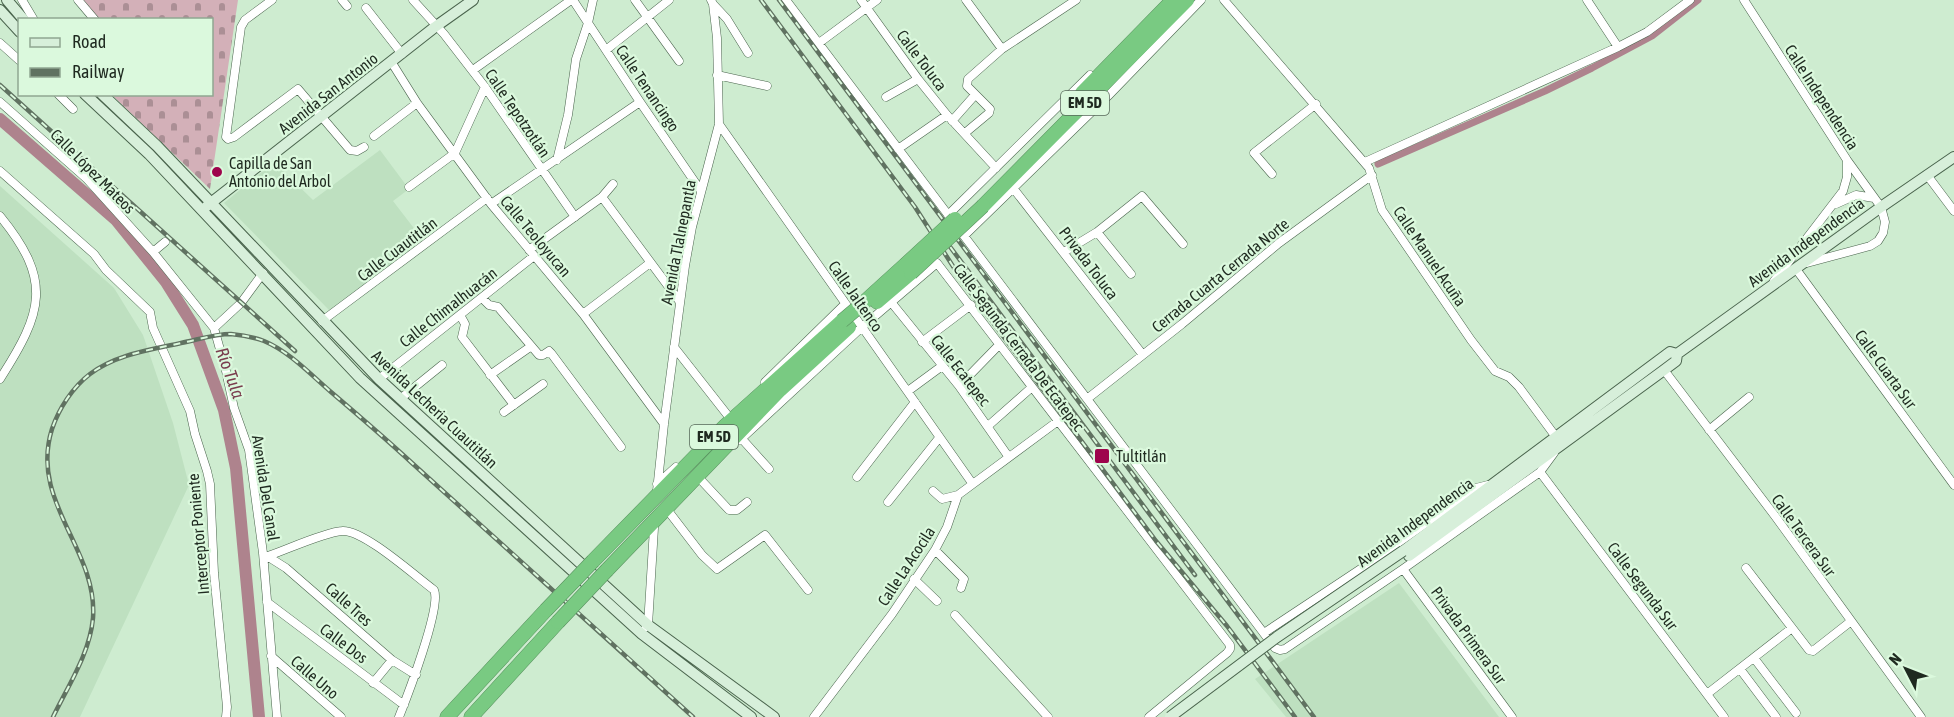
<svg xmlns="http://www.w3.org/2000/svg" width="1954" height="717" font-family="'Asap Condensed',sans-serif">
<style>
.built{fill:#bee0c0}
.cemetery{fill:url(#cemetery-stones)}
.lines{fill:none;stroke-linecap:round;stroke-linejoin:round}
.canal{stroke:#ae838d;stroke-width:7}
.river{stroke:#ae838d;stroke-width:12}
.street-casing{stroke:#4a644d;stroke-width:9}
.secondary-casing{stroke:#4a644d;stroke-width:12}
.highway-casing{stroke:#5a9260;stroke-width:15}
.street{stroke:#fff;stroke-width:8}
.secondary{stroke:#d7efda;stroke-width:10}
.highway{stroke:#79ca82;stroke-width:14}
.rail-casing{stroke:#607261;stroke-width:4.5}
.rail{stroke:#dbf9dd;stroke-width:2;stroke-dasharray:7;stroke-linecap:butt}
.secondary-bridge-casing{stroke:#4a644d;stroke-width:12;stroke-linecap:butt}
.highway-bridge-casing{stroke:#5a9260;stroke-width:15;stroke-linecap:butt}
.secondary-bridge{stroke:#d7efda;stroke-width:10}
.highway-bridge{stroke:#79ca82;stroke-width:14}
.poi-dot{fill:#9e044c;stroke:#dbf9dd;stroke-width:2}
.labels{text-anchor:middle;stroke-width:4.5;stroke-linejoin:round;paint-order:stroke}
.shield{fill:#dbf9dd;stroke:#576859;stroke-width:1.5}
.shield-label{font-size:15px;font-weight:bold;fill:#1f2a20}
.street-label{font-size:16px;fill:#1f2a20;stroke:#dbf9dd}
.poi-label{font-size:16px;fill:#1f2a20;stroke:#dbf9dd;text-anchor:start}
.water-label{font-size:18px;font-style:italic;fill:#7a3e4f;stroke:#dbf9dd}
</style>
<defs>
<pattern id="cemetery-stones" width="16" height="16" patternUnits="userSpaceOnUse" patternTransform="scale(1.5)"><rect width="16" height="16" fill="#d3b0b8"/><path d="M2 7V4a2 2 0 0 1 4 0v3zM10 15v-3a2 2 0 0 1 4 0v3z" fill="#ab8f95"/></pattern>
</defs>
<rect width="100%" height="100%" fill="#ceecd0"/>
<!-- built -->
<path class="built" d="M380,150L409,189L393,201L423,240L330,311L224,203L274,162L313,200Z
M0,186L114,288L143,335L173,423L189,485L80,717H0Z
M1399,583L1499,717H1286L1255,679Z"/>
<!-- cemetery -->
<path class="cemetery" d="M83,0H238L210,189L112,95L212,94V20L98,19Z"/>
<g class="lines">
<!-- canal -->
<path class="canal" d="M1378,164L1545,91L1592,68L1652,36L1698,0"/>
<!-- river -->
<path class="river" d="M0,119L116,220L166,282L193,325L224,410L236,468L259,717"/>
<defs>
<path id="street" d="M22,0L34,20
M78,0L95,20
M272,0L245,20L241,27L226,137L228,139L234,137L298,89L350,150L357,151L364,147
M342,0L347,6
M413,0L444,34L485,87L575,217
M573,0L640,102L701,191
M635,0L679,61
M786,0L1275,648L1280,650L1285,649L1403,569L1540,472L1554,453
M861,0L918,79L947,115L996,168
M966,0L1002,49
M1224,0L1369,168L1382,210L1471,340L1495,371L1509,377L1519,387L1556,437
M1587,0L1618,47
M1744,0L1847,160L1881,207L1885,222L1883,233L1878,241L1870,246L1807,263
M713,4L727,19L748,53
M366,8L402,54
M0,43L20,61
M819,43L877,0
M606,50L669,0
M392,63L417,103L491,204L583,314L664,424
M473,70L571,0
M717,75L767,86
M58,94L73,109
M886,97L918,79
M0,102L87,179L153,252L214,328L226,371L234,408L249,450L263,553L277,717
M952,121L975,95
M719,124L972,483
M965,133L989,113L990,109L967,86L968,79L1002,49L1076,0
M374,136L417,103
M898,149L947,115
M557,160L568,115L576,59L588,23L593,0
M1365,162L1618,47L1647,32L1690,0
M0,171L94,254L106,270L150,312L153,328L190,411L195,434L207,471L210,484L214,573L227,707L226,717
M1272,174L1254,153L1316,104
M1927,175L1954,211
M409,187L455,153L485,87
M1013,188L1143,355
M602,197L680,302
M491,204L640,102
M1836,204L1856,195L1874,198
M948,215L1090,75
M0,216C53,281 43,312 0,379
M1097,232L1131,274
M964,236L1108,96L1201,0
M529,250L602,197L613,184
M153,252L165,242
M1064,252L1097,232L1142,196L1183,244
M1796,269L1954,485
M1774,281L1843,191L1847,177V161
M482,298L489,305L498,307L539,355H543L549,351L551,353L621,447
M891,302L959,386L1008,456
M583,314L650,263
M460,315L465,324L462,337L514,405
M322,321L487,198
M214,328L241,303L263,273
M922,342L971,305
M674,347L729,417
M1664,370L1775,516L1921,717
M490,375L530,347
M379,379L534,256
M765,382L845,304
M959,386L999,345
M908,391L942,366
M400,399L442,365
M1087,399L1182,324L1279,243L1372,175
M504,412L543,384
M988,426L1031,388
M1709,430L1749,397
M742,439L769,469
M740,440L861,328L937,263L1230,645V649L1227,653L1149,717
M1540,472L1724,717
M857,477L915,402
M700,479L729,510H737L747,502
M657,484L676,467
M657,491L664,424L685,266L692,227L719,124L717,38L713,4L711,0
M933,491L942,499L958,495
M888,502L939,438
M669,512L702,555L717,569L765,535L808,590
M935,550L964,579L961,588
M267,556L286,568L392,660L416,675
M268,556C286,550 325,532 342,531C363,529 415,576 434,590C442,606 407,697 399,717
M1746,568L1809,650L1813,651L1850,622
M1403,569L1512,717
M914,579L937,601
M267,602L404,705
M955,615L1048,717
M646,627L648,625L654,528
M1264,633L1368,564L1476,488L1488,485
M271,656L341,717
M1754,658L1796,713
M1740,669L1776,717
M373,683L392,660
M1707,694L1792,628
M814,717L892,614L935,550L947,527L958,495L1058,421"/>
<path id="secondary" d="M7,0L24,20
M0,10L20,32
M85,94L149,154L360,378L642,634L751,717
M102,94L157,146L379,379L648,625L774,717
M207,206L435,27L473,0
M1403,551L1670,352L1677,354
M1409,556L1664,370L1676,361L1677,354L1881,207L1954,157"/>
<path id="highway" d="M1082,93L1173,0
M983,206L1187,0
M877,302L911,273
M861,305L905,265
M593,561L725,426L842,321
M607,570L780,390L849,327
M447,717L546,610
M471,717L558,622"/>
</defs>
<!-- street casing -->
<use href="#street" class="street-casing"/>
<!-- secondary casing -->
<use href="#secondary" class="secondary-casing"/>
<!-- highway casing -->
<use href="#highway" class="highway-casing"/>
<!-- street -->
<use href="#street" class="street"/>
<!-- secondary -->
<use href="#secondary" class="secondary"/>
<!-- highway -->
<use href="#highway" class="highway"/>
<defs>
<path id="rail" d="M761,0L915,207L965,285L1156,541L1227,626L1295,717
M779,0L1314,717
M0,85L295,351
M942,236L1195,575
M53,717C68,686 90,653 93,618C98,549 29,502 52,429C59,408 73,387 90,374C117,354 150,350 181,343C197,340 214,334 231,334C242,335 253,337 264,341C290,352 310,374 331,392C358,415 386,439 412,463C506,548 600,632 693,717"/>
</defs>
<!-- rail casing -->
<use href="#rail" class="rail-casing"/>
<!-- rail -->
<use href="#rail" class="rail"/>
<defs>
<path id="secondary-bridge" d="M1170,717L1277,637L1403,551"/>
<path id="highway-bridge" d="M905,265L955,219
M911,273L983,206
M842,321L861,305
M546,610L593,561
M558,622L607,570"/>
</defs>
<!-- secondary-bridge casing -->
<use href="#secondary-bridge" class="secondary-bridge-casing"/>
<!-- highway-bridge casing -->
<use href="#highway-bridge" class="highway-bridge-casing"/>
<!-- secondary-bridge -->
<use href="#secondary-bridge" class="secondary-bridge"/>
<!-- highway-bridge -->
<use href="#highway-bridge" class="highway-bridge"/>
</g>
<!-- markers -->
<g class="poi-dot">
<circle cx="217" cy="172" r="6"/>
<rect x="1094" y="448" width="16" height="16" rx="3"/>
</g>
<g class="labels">
<!-- shield labels -->
<g class="shield">
<rect x="1061" y="91" width="48" height="24" rx="4.5"/>
<rect x="690" y="425" width="48" height="24" rx="4.5"/>
</g>
<g class="shield-label">
<text x="1085" y="108">EM 5D</text>
<text x="714" y="442">EM 5D</text>
</g>
<!-- street labels -->
<g class="street-label">
<text transform="translate(922 60) rotate(53)" y="6">Calle Toluca</text>
<text transform="translate(648 88) rotate(56)" y="6">Calle Tenancingo</text>
<text transform="translate(328 93) rotate(-38)" y="6">Avenida San Antonio</text>
<text transform="translate(1822 97) rotate(57)" y="6">Calle Independencia</text>
<text transform="translate(518 113) rotate(56)" y="6">Calle Tepotzotlán</text>
<text transform="translate(93 171) rotate(45)" y="6">Calle López Mateos</text>
<text transform="translate(536 236) rotate(50)" y="6">Calle Teoloyucan</text>
<text transform="translate(678 242) rotate(-79)" y="6">Avenida Tlalnepantla</text>
<text transform="translate(1806 242) rotate(-36)" y="6">Avenida Independencia</text>
<text transform="translate(397 249) rotate(-37)" y="6">Calle Cuautitlán</text>
<text transform="translate(1430 256) rotate(56)" y="6">Calle Manuel Acuña</text>
<text transform="translate(1089 263) rotate(53)" y="6">Privada Toluca</text>
<text transform="translate(1220 275) rotate(-39)" y="6">Cerrada Cuarta Cerrada Norte</text>
<text transform="translate(856 296) rotate(55)" y="6">Calle Jaltenco</text>
<text transform="translate(448 307) rotate(-38)" y="6">Calle Chimalhuacán</text>
<text transform="translate(1019 347) rotate(53)" y="6">Calle Segunda Cerrada De Ecatepec</text>
<text transform="translate(1886 369) rotate(54)" y="6">Calle Cuarta Sur</text>
<text transform="translate(961 370) rotate(52)" y="6">Calle Ecatepec</text>
<text transform="translate(435 409) rotate(43)" y="6">Avenida Lecheria Cuautitlán</text>
<text transform="translate(266 488) rotate(81)" y="6">Avenida Del Canal</text>
<text transform="translate(1415 522) rotate(-36)" y="6">Avenida Independencia</text>
<text transform="translate(198 534) rotate(-95)" y="6">Interceptor Poniente</text>
<text transform="translate(1804 535) rotate(54)" y="6">Calle Tercera Sur</text>
<text transform="translate(906 566) rotate(-57)" y="6">Calle La Acocila</text>
<text transform="translate(1643 586) rotate(53)" y="6">Calle Segunda Sur</text>
<text transform="translate(349 604) rotate(42)" y="6">Calle Tres</text>
<text transform="translate(1469 635) rotate(54)" y="6">Privada Primera Sur</text>
<text transform="translate(344 643) rotate(37)" y="6">Calle Dos</text>
<text transform="translate(315 677) rotate(41)" y="6">Calle Uno</text>
</g>
<!-- poi labels -->
<g class="poi-label">
<text x="229" y="169">Capilla de San<tspan x="229" dy="18">Antonio del Arbol</tspan></text>
<text x="1116" y="462">Tultitlán</text>
</g>
<!-- water labels -->
<g class="water-label">
<text transform="translate(230 373) rotate(70)" y="6">Río Tula</text>
</g>
</g>
<!-- legend -->
<rect x="18" y="18" width="195" height="78" fill="#dbf9dd" stroke="#90a691" stroke-width="1.5"/>
<rect x="30" y="38" width="30" height="9" fill="#d7efda" stroke="#90a691" stroke-width="1.5"/>
<text x="72" y="48" font-size="18" fill="#1f2a20">Road</text>
<rect x="30" y="68" width="30" height="9" fill="#607261" stroke="#90a691" stroke-width="1.5"/>
<text x="72" y="78" font-size="18" fill="#1f2a20">Railway</text>
<!-- north arrow -->
<g transform="translate(1906 669) rotate(312)" stroke="#dbf9dd" stroke-width="4.5" paint-order="stroke">
<path d="M0-4.5L10 22L0 15L-10 22Z" fill="#1f2a20"/>
<text y="-9" font-size="16" font-weight="bold" text-anchor="middle" fill="#1f2a20">N</text>
</g>
</svg>
